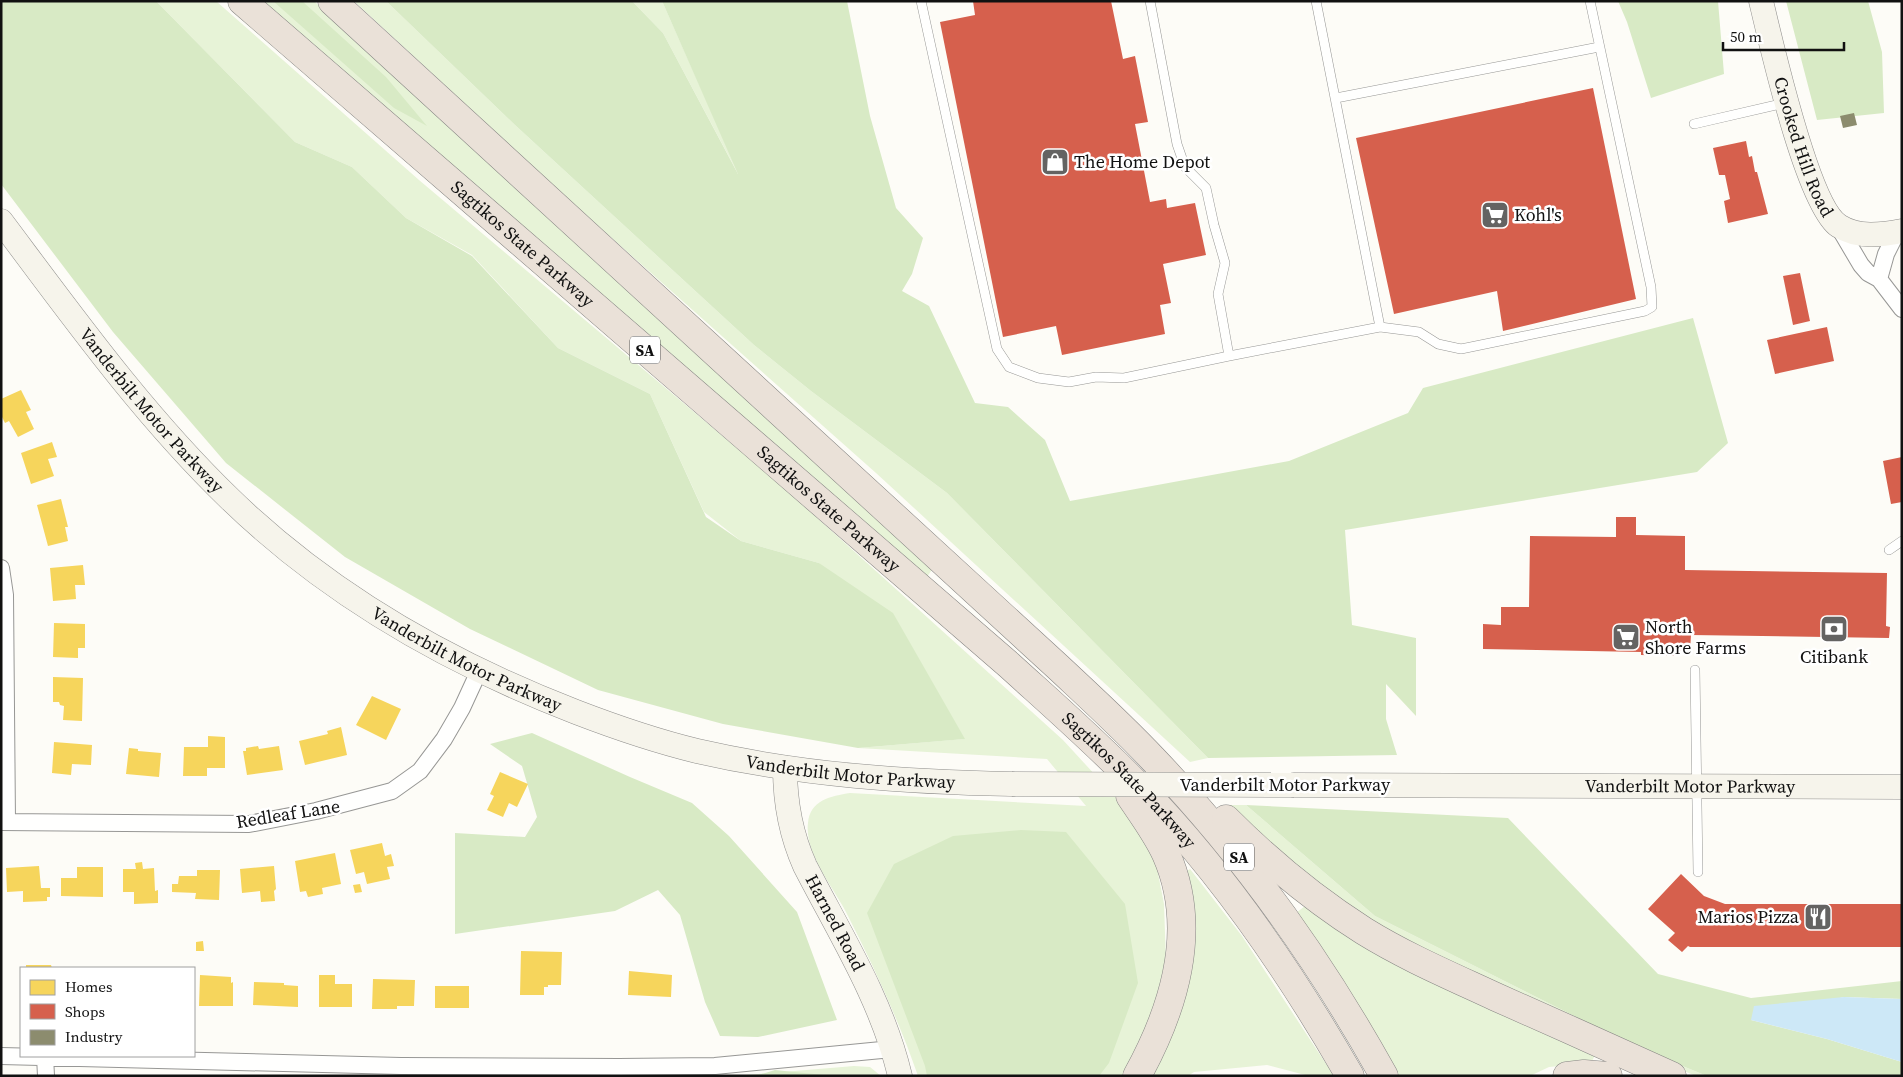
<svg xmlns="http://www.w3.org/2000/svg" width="1903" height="1077" font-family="'Source Serif 4',serif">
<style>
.green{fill:#e7f3d7}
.forest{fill:#d8eac5}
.water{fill:#cde8f7}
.homes{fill:#f6d55c}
.shops{fill:#d6604d}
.industry{fill:#8c8c6e}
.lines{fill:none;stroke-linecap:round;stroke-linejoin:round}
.lane-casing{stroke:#979795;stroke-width:10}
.street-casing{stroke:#979795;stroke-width:18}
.secondary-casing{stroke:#8e8d8b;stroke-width:25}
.highway-casing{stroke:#858482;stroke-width:29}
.lane{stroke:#fffffe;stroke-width:9}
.street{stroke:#fffffe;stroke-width:16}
.secondary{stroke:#f6f4eb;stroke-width:24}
.highway{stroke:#eae1d8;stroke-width:28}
.secondary-bridge-casing{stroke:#8e8d8b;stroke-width:25;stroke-linecap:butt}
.secondary-bridge{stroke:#f6f4eb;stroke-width:24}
.labels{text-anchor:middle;stroke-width:5;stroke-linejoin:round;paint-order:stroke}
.shield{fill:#fff;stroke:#585858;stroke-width:1}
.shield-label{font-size:16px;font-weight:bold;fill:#111}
.street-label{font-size:18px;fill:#111;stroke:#fff}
.poi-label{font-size:18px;fill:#111;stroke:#fff;text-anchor:start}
</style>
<rect width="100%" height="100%" fill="#fdfcf7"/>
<!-- green -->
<path class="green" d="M156,1H216L419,180L784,488L1063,740L1131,814L1155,858L1164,904L1166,962L1151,1019L1122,1076H918C899,1021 874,967 848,916C835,889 804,854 808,823C810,800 831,796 850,793L1086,806L1047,759L858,748L964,739L819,563L741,541L704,512L650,394L558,348L472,255L406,218L352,167L295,142Z
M257,1H314L933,568L925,580Z
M354,1H386L515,125L754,345L811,391L947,493L1208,758L1190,762L876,473L560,192Z
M632,1H662L743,183L663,33Z
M1224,805H1246L1375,916L1636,1047L1707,1076H1696L1631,1049L1369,927L1256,839Z
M1190,869L1242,936L1334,1076H1309L1267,1065L1194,1072L1188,1076H1143L1166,1037L1181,875Z
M1305,906C1387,972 1499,1012 1596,1053L1591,1063L1549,1067L1530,1076H1395L1296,913Z
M854,1066L870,1067L881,1076H734Z"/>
<!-- forest -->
<path class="forest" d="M1,1H156L295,142L352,167L406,218L472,256L558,348L650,394L706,517L741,541L819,563L893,613L965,739L858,748L723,724L598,690L470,629L345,557L226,463L113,332L1,184Z
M273,1H302L386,77L427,126L394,108Z
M386,1H632L663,33L738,174L662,1H847L870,116L896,208L923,238L912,274L902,291L929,306L975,403L1008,407L1045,440L1070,501L1289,461L1408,413L1423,388L1693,318L1728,443L1697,472L1345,530L1352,625L1416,638V716L1386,684V719L1397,755L1208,758L947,493L811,391L754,345L515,125Z
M1618,1H1718L1724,74L1651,98L1627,22Z
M1786,1H1868L1882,52L1884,113L1817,120Z
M532,733L630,777L692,803L729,836L797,912L837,1020L758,1037L720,1036L705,1002L680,915L658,890L615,911L455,934V833L525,837L537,817L522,766L490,744Z
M1246,805L1508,818L1658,974L1751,998L1902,981V999L1844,997L1751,1020L1827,1039L1902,1062V1076H1707L1636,1047L1375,916Z
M1021,830L1066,832L1125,904L1138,983L1109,1063L1099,1076H927L925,1066L867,913L894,864L953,836Z
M775,1070L833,1076H755Z"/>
<!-- water -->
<path class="water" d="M1844,997L1902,999V1062L1827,1039L1751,1020L1754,1006Z"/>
<!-- homes -->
<path class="homes" d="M21,390L31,410L26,412L34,429L18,437L9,421L5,423L1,415V399Z
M52,442L57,457L48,459L54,476L31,484L21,453Z
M61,499L68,527H65L68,541L48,546L37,505Z
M83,565L85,585H75L76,599L53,601L50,568Z
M54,623L85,624V648H78V658L53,657Z
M53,677L83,678L82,721L63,720L64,706L60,705L59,702H53Z
M372,696L401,709L386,740L356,725Z
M341,727L347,755L305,765L299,741L328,734L327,731Z
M208,736L225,737V768H207V776H183L184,747H208Z
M54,742L92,745L91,765L72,764L71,775L52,773Z
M258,746L259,749L279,746L283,770L247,775L243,751H246V748Z
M129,748L138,749V751L161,753L159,777L126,774Z
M500,772L528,784L517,807L509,803L503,817L487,810L494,796L490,794Z
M382,843L385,856L391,854L394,866L387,867L390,879L367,884L364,872L356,874L350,850Z
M335,853L341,884L322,888L323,894L308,897L306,891L300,892L295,861Z
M142,862L143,869L154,868L155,891L158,890V903L134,904V892H123V869H136L135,863Z
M39,866L41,888H50V897H47V901L23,902V891L7,892L6,868Z
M274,866L276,889L274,891L275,901L261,902L260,891L242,893L240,869Z
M77,867H103V897L61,896V878H77Z
M197,870H220L219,900L195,899L196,893L172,892V884H178L179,876H197Z
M360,884L362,892L355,893L353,885Z
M203,941L204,951H196V942Z
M521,951L562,952L561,985H548V987H544V995H520Z
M26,965H51L52,968H26Z
M629,971L672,975L671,997L628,995Z
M200,975L231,977V983L233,982V1006H199Z
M319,975H335V984H352V1007H319Z
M373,979L415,980L414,1006H397V1009H372Z
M254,982L284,983V985L298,986V1007L253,1005Z
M435,986H469V1008H435Z"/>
<!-- shops -->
<path class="shops" d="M973,1H1111L1123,59L1135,56L1148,122L1135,124L1150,202L1166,199L1167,208L1195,203L1206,255L1163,264L1171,303L1160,305L1165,334L1062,355L1056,326L1003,337L940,22L975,15Z
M1593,88L1636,299L1503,331L1497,291L1394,314L1356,138Z
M1746,141L1749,157L1752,156L1755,172H1757L1768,214L1728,223L1724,201L1730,199L1725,175H1719L1713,148Z
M1800,273L1810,321L1793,325L1783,276Z
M1827,327L1834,361L1775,374L1767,340Z
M1902,457V502L1891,504L1883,461Z
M1616,517H1636V535L1685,536V570L1887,573L1886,626L1890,627L1889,638L1691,635L1690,651H1675V656L1641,655V652L1483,649V624L1501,625V607H1529L1530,536L1616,537Z
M1681,874L1704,896L1725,904H1902V947H1690L1688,946L1682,952L1668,940L1675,933L1648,909Z"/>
<!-- industry -->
<path class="industry" d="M1854,113L1857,125L1843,128L1840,116Z"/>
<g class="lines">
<defs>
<path id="lane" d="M921,1L997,349L1009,367L1038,378L1069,382L1096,377L1124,378L1229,356L1380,327
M1150,1L1177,144L1185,167L1206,188L1214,225L1225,263L1218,294L1229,356
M1316,1L1380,327L1419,332L1438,344L1461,349L1645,311L1652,307L1651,287L1590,1
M1336,98L1599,47
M1694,124L1785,103
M1889,550L1902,541
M1695,670L1698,872"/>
<path id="street" d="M1838,226L1861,265L1868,273L1879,279L1902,309
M1879,279L1886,254L1897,232
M1,568L5,595L7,821
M1,822L249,824L316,811L392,791L420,771L444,739L462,708L479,671
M1,1056L401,1066L619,1067L715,1066L892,1049
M45,1056L46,1076"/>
<g id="secondary">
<path id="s1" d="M1761,1C1771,43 1808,206 1839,226C1858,238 1881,235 1902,231"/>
<path id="s2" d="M1,221C73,317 143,415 230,499C328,594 449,663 576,712C615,727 656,741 697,751C801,775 907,782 1012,784"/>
<path id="s3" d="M785,768C785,801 791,835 805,866C840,934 882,1000 900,1076"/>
<path id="s4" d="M1294,785L1902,787"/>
</g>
<g id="highway">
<path id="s5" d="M242,1L1009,665C1053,705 1099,745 1141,789C1224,874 1291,973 1350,1076"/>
<path d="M332,1L1058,667C1090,697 1123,727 1153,759C1244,854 1320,961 1384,1076"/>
<path d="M1130,796C1142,814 1157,834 1166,854C1199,928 1174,1009 1137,1076"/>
<path d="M1226,819C1267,860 1315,900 1364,931C1406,957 1451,976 1496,997C1555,1023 1613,1049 1672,1076"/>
<path d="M1567,1076L1584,1074L1608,1076"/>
</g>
</defs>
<!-- lane casing -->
<use href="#lane" class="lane-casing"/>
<!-- street casing -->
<use href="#street" class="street-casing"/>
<!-- secondary casing -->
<use href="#secondary" class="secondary-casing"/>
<!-- highway casing -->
<use href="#highway" class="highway-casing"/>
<!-- lane -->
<use href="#lane" class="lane"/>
<!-- street -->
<use href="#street" class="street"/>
<!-- secondary -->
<use href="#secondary" class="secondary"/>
<!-- highway -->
<use href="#highway" class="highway"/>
<defs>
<path id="secondary-bridge" d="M1012,784L1294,785"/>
</defs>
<!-- secondary-bridge casing -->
<use href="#secondary-bridge" class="secondary-bridge-casing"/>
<!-- secondary-bridge -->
<use href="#secondary-bridge" class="secondary-bridge"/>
</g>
<!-- icons -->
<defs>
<symbol id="shop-square" viewBox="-11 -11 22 22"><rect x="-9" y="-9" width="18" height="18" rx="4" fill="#646362" stroke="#fff"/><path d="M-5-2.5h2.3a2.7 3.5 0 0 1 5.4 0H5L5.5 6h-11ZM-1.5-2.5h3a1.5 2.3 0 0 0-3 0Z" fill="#fff"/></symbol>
<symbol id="supermarket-square" viewBox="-11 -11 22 22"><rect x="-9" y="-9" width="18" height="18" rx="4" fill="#646362" stroke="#fff"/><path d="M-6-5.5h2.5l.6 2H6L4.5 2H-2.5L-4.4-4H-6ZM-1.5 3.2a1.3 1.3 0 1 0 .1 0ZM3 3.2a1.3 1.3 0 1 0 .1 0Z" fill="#fff"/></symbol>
<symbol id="bank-square" viewBox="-11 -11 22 22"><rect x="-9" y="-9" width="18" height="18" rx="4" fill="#646362" stroke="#fff"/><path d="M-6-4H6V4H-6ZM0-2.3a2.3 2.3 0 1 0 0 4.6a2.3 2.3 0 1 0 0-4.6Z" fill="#fff"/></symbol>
<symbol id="restaurant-square" viewBox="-11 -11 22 22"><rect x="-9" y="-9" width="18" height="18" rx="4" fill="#646362" stroke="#fff"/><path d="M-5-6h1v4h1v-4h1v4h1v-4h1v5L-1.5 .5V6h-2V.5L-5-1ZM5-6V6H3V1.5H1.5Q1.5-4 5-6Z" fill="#fff"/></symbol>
</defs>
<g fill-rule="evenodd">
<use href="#shop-square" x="1039" y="146" width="32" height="32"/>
<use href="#supermarket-square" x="1479" y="199" width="32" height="32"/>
<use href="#bank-square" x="1818" y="613" width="32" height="32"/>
<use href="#supermarket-square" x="1610" y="621" width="32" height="32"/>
<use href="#restaurant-square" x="1802" y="901" width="32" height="32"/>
</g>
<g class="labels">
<!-- shield labels -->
<g class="shield">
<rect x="630" y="336.5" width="30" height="27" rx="4"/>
<rect x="1224" y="843.5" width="30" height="27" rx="4"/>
</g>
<g class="shield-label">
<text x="645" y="356">SA</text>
<text x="1239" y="863">SA</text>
</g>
<!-- street labels -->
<g class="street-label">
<text dy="6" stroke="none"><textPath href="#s1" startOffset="152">Crooked Hill Road</textPath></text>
<text dy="6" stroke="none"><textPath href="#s5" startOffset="371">Sagtikos State Parkway</textPath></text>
<text dy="6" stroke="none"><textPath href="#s2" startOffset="242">Vanderbilt Motor Parkway</textPath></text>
<text dy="6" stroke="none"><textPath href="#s5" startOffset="776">Sagtikos State Parkway</textPath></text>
<text dy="6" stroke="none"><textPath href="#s2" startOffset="648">Vanderbilt Motor Parkway</textPath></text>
<text dy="6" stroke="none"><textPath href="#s2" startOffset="1052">Vanderbilt Motor Parkway</textPath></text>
<text dy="6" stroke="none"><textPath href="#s5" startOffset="1181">Sagtikos State Parkway</textPath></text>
<text x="1285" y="791">Vanderbilt Motor Parkway</text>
<text dy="6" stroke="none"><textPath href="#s4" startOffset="396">Vanderbilt Motor Parkway</textPath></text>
<text transform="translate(288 814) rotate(-9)" y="6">Redleaf Lane</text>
<text dy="6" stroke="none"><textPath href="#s3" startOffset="165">Harned Road</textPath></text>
</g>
<!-- poi labels -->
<g class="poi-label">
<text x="1074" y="168">The Home Depot</text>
<text x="1514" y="221">Kohl's</text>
<text x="1645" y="633">North<tspan x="1645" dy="21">Shore Farms</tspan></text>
<text x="1834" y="663" text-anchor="middle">Citibank</text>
<text x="1799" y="923" text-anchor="end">Marios Pizza</text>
</g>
</g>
<!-- border -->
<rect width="1903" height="1077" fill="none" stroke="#111111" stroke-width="5"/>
<!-- legend -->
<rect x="20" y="967" width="175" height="90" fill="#ffffff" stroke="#a0a0a0"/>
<rect x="30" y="980" width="25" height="15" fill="#f6d55c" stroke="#a0a0a0"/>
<text x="65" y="992" font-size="15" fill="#111111">Homes</text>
<rect x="30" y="1004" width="25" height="15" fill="#d6604d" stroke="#a0a0a0"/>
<text x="65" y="1017" font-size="15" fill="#111111">Shops</text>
<rect x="30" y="1030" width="25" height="15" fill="#8c8c6e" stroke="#a0a0a0"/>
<text x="65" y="1042" font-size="15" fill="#111111">Industry</text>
<!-- scale -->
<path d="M1723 42v8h121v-8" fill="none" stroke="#111111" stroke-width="2.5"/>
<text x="1730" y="42" font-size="15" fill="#111111" stroke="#ffffff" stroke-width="4" paint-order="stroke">50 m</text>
</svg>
